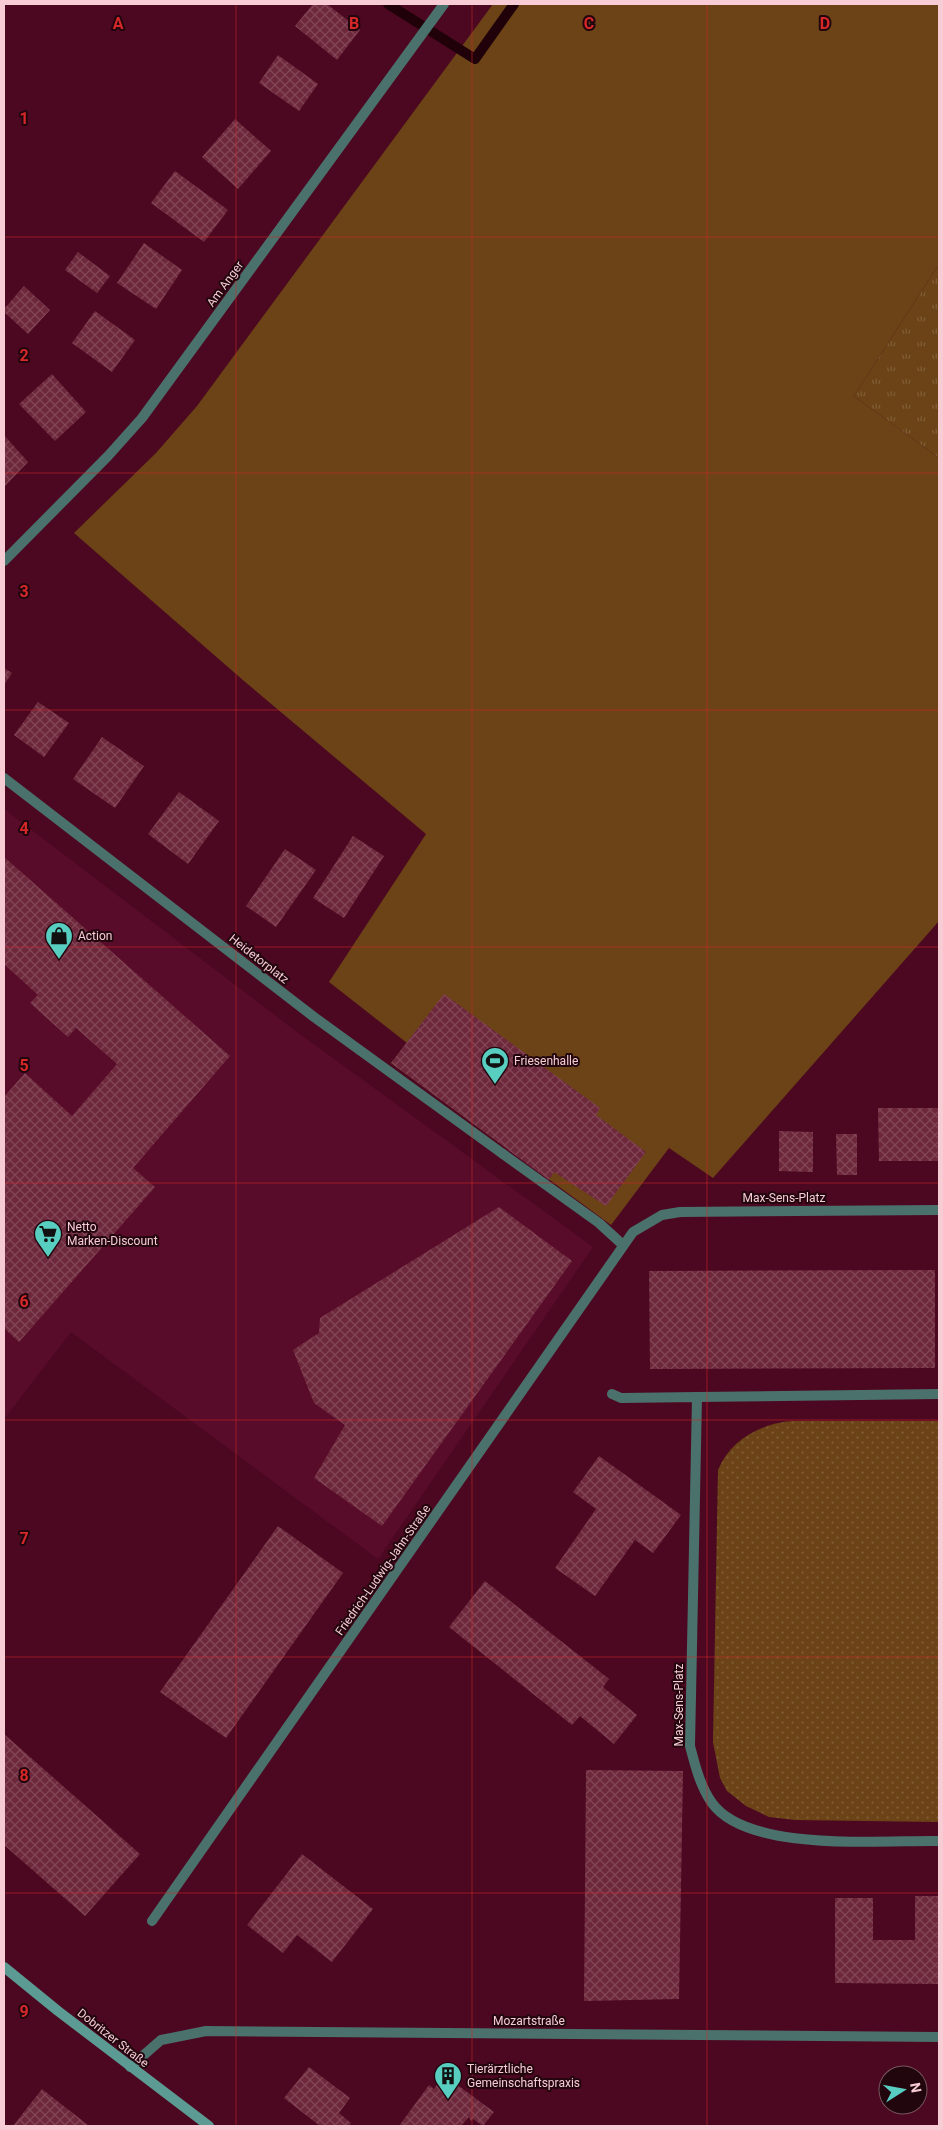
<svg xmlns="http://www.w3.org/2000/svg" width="943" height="2130" font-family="Roboto,sans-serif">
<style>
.built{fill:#590c29}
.grass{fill:url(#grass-dots)}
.park{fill:url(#park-tufts)}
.pitch{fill:#6b4316}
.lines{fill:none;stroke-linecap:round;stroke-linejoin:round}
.stream{stroke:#200009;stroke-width:10}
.building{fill:url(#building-cross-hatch)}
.service{stroke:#4a716c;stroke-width:10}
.minor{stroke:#4a716c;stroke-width:10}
.tertiary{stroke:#4a716c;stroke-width:10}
.secondary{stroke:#5b9b93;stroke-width:10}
.grid{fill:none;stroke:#d62828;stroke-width:1;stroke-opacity:0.55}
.labels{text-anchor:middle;stroke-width:4;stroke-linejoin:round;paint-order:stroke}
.street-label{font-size:12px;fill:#f7ccd4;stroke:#21060e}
.poi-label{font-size:12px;fill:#f7ccd4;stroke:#21060e;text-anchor:start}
.grid-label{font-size:16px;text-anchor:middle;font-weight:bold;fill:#d62828;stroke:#21060e;stroke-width:4;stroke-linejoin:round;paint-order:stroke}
</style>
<defs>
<pattern id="grass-dots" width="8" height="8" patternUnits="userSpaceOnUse" patternTransform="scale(1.25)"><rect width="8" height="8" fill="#6b4316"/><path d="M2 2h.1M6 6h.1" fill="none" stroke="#815d37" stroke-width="1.8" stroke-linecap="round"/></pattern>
<pattern id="park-tufts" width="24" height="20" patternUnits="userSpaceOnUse" patternTransform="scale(1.25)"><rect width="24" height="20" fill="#6b4316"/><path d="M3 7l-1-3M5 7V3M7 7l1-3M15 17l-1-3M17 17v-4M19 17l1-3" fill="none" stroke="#815d37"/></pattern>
<pattern id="building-cross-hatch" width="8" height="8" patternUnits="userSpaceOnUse" patternTransform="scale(1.25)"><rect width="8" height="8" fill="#6d283c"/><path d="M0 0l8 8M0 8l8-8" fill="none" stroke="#834657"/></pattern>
</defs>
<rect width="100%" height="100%" fill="#4c0821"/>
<!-- built -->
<path class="built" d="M4,809L297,1032L593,1247L378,1559L71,1332L4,1419Z"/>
<!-- grass -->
<path class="grass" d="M793,1421H939V1822L795,1820L769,1817L746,1806L727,1791L720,1778L713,1742L718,1470C730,1440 761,1423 793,1421Z"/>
<!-- park -->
<path class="park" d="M939,264V458L854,396Z"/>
<!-- pitch -->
<path class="pitch" d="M493,4H939V264L854,396L939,458V921L713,1178L669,1148L611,1225L391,1063L407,1043L329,982L426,834L244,681L74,533L156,453L197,406Z"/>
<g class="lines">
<!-- stream -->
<path class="stream" d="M388,4L475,59L514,4"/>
</g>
<!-- building -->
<path class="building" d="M313,4H327L360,30L337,60L295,26Z
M278,55L318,84L299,111L259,83Z
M235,119L271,151L238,189L202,157Z
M175,171L228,210L204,242L151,203Z
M144,243L182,270L156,309L117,283Z
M78,252L110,276L97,293L65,270Z
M24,286L50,310L28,334L4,312V309Z
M95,311L135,340L112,372L72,343Z
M52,374L86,412L55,441L19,404Z
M4,435L28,462L4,487Z
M4,668L12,673L4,685Z
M38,702L69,723L44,757L14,735Z
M102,737L144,766L115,808L73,779Z
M179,792L219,821L188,864L148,834Z
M353,836L384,856L344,918L313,898Z
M285,849L316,870L276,927L246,906Z
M4,857L230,1056L133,1168L155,1187L19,1342L4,1328V1097L25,1073L72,1116L117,1064L76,1028L68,1037L30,1003L38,995L4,964Z
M444,994L600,1108L596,1115L646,1152L606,1206L554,1172L549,1180L391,1063Z
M878,1108H939V1161H879Z
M779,1131L813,1132V1172L779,1171Z
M836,1134H857V1175H837Z
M499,1207L572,1261L382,1526L314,1478L345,1425L314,1403L293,1350L319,1333L320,1318Z
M935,1270V1368L650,1369L649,1271Z
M599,1456L681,1515L653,1553L635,1540L595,1596L555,1568L596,1509L573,1492Z
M278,1526L343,1573L226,1738L160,1692Z
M485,1581L609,1679L603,1687L637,1715L614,1744L580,1716L572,1725L449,1627Z
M4,1734L140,1854L85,1916L4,1845Z
M586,1770L683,1771L679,1999L584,2001Z
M302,1854L373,1909L332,1962L297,1935L283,1953L247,1925Z
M915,1896H939V1984L835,1983V1898H873V1940H915Z
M309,2067L350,2098L339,2113L351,2123L349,2126H320L284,2098Z
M444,2075L494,2112L483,2126L473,2119L471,2121L469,2117L461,2126H399L429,2085L434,2089Z
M42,2089L79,2118L89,2126H13Z"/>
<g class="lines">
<!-- service -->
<path class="service" d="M503,1154L599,1223L623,1245"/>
<!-- minor -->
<path class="minor" d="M4,778L314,1017L503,1154
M612,1394L621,1398L697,1397
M939,1394L697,1397L690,1746C695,1765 700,1786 712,1803C748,1853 882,1840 939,1841
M152,1921L633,1232L662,1215L680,1212L939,1210
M130,2067L161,2040L206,2031L939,2037"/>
<!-- tertiary -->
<path class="tertiary" d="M4,561L108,456L142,418L444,4"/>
<!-- secondary -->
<path class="secondary" d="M4,1967L58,2011L209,2126"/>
</g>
<!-- grid -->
<path class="grid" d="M236,4V2126M472,4V2126M707,4V2126M4,237H939M4,473H939M4,710H939M4,947H939M4,1183H939M4,1420H939M4,1657H939M4,1893H939"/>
<!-- icons -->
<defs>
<symbol id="shop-pin" viewBox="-11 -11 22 30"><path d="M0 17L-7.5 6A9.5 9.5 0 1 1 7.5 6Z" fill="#58cec1" stroke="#21060e"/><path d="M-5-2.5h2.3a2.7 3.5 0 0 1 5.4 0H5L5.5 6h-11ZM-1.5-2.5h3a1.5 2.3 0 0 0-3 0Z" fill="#111"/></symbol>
<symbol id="stadium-pin" viewBox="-11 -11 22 30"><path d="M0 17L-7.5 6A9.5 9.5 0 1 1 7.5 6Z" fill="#58cec1" stroke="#21060e"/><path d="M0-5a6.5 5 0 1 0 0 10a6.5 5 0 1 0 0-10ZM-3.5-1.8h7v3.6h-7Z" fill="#111"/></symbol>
<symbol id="supermarket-pin" viewBox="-11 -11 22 30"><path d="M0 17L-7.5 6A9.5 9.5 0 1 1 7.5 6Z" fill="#58cec1" stroke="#21060e"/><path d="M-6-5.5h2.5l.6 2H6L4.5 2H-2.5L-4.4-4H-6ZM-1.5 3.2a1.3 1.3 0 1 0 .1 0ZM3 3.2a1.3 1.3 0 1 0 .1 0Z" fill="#111"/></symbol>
<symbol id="building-pin" viewBox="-11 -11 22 30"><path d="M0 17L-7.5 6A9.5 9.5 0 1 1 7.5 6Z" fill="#58cec1" stroke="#21060e"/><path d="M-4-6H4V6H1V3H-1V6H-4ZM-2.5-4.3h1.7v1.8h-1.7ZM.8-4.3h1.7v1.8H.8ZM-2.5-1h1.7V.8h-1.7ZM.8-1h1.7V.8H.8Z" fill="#111"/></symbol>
</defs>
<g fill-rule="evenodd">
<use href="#shop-pin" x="43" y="920" width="32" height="43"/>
<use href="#stadium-pin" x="479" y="1045" width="32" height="43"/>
<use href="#supermarket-pin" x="32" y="1218" width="32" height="43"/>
<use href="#building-pin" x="432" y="2060" width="32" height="43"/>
</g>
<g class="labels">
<!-- street labels -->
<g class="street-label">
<text transform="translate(225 284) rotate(-54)" y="4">Am Anger</text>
<text transform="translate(259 959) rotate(38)" y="4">Heidetorplatz</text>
<text x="784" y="1202">Max-Sens-Platz</text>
<text transform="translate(383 1570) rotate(-55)" y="4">Friedrich-Ludwig-Jahn-Straße</text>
<text transform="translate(679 1705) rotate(-90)" y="4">Max-Sens-Platz</text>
<text x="529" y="2025">Mozartstraße</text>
<text transform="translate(113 2038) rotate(38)" y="4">Dobritzer Straße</text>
</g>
<!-- poi labels -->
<g class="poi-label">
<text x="78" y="940">Action</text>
<text x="514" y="1065">Friesenhalle</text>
<text x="67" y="1231">Netto<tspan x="67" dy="14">Marken-Discount</tspan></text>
<text x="467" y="2073">Tierärztliche<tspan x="467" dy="14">Gemeinschaftspraxis</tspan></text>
</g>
</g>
<g class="grid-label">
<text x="118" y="29">A</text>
<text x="354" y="29">B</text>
<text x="589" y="29">C</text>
<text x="825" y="29">D</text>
<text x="24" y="124">1</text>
<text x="24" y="361">2</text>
<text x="24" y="597">3</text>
<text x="24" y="834">4</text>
<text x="24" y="1071">5</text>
<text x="24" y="1307">6</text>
<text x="24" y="1544">7</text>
<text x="24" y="1781">8</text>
<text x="24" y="2017">9</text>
</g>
<!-- border -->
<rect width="943" height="2130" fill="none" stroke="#f7ccd4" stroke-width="10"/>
<!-- north arrow -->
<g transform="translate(903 2090) rotate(79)"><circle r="24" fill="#21060e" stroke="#77555d"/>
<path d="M0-4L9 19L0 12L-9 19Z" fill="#58cec1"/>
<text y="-8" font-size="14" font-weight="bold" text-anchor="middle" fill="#f7ccd4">N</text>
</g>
</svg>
